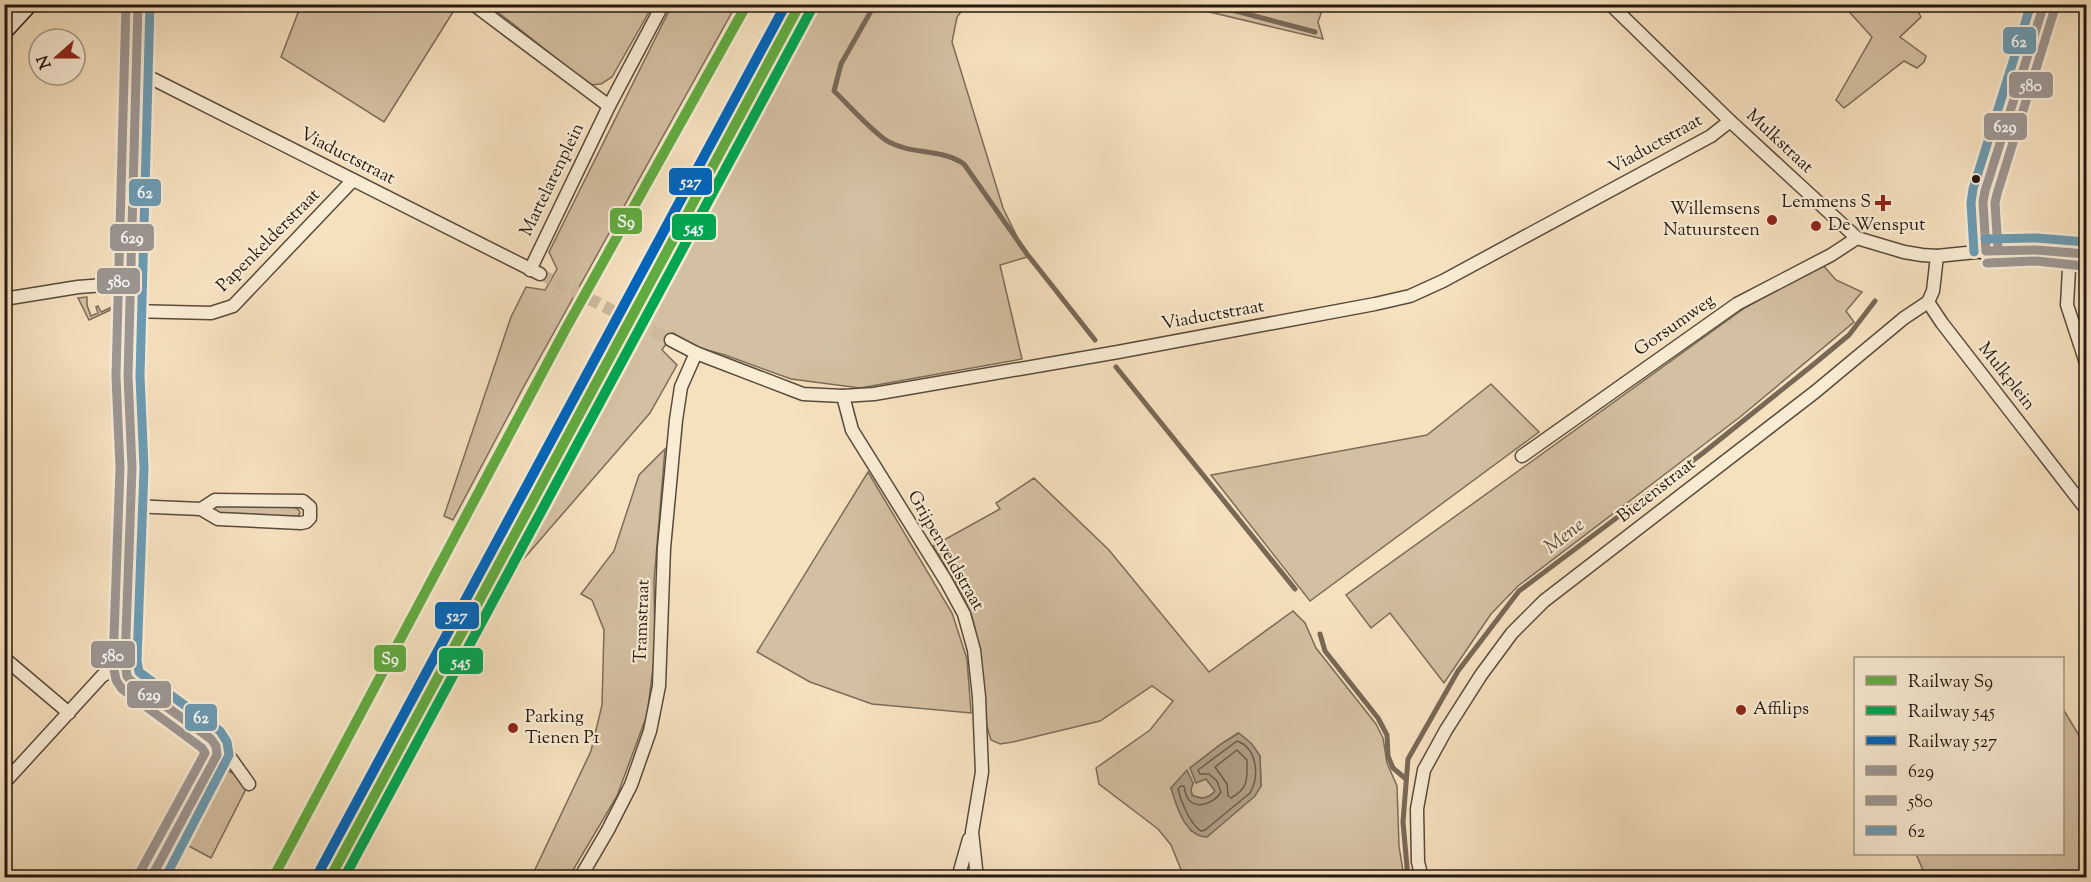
<svg xmlns="http://www.w3.org/2000/svg" width="2091" height="882" viewBox="0 0 2091 882" font-family="'Sorts Mill Goudy',serif">
<style>
.green{fill:#d3bfa1;stroke:#7c6c59;stroke-width:1.5;fill-rule:evenodd}
.water{fill:#af9d84;stroke:#786856;stroke-width:1.5}
.lines{fill:none;stroke-linecap:round;stroke-linejoin:round}
.shore{stroke:#6a5a4a;stroke-width:1.5}
.stream{stroke:#786856;stroke-width:5}
.street-tunnel{stroke:#ccb99c;stroke-width:12;stroke-dasharray:12 6;stroke-linecap:butt}
.street-casing{stroke:#5a4a3c;stroke-width:15}
.secondary-casing{stroke:#261811;stroke-width:21}
.street{stroke:#f9ecd5;stroke-width:12}
.secondary{stroke:#f9ecd5;stroke-width:18}
.bus-1-casing{stroke:#f9ecd5;stroke-width:14}
.bus-2-casing{stroke:#f9ecd5;stroke-width:14}
.bus-3-casing{stroke:#f9ecd5;stroke-width:14}
.bus-1{stroke:#9d9794;stroke-width:9}
.bus-2{stroke:#9d9794;stroke-width:9}
.bus-3{stroke:#6c9cb4;stroke-width:9}
.rail-1-casing{stroke:#f9ecd5;stroke-width:15}
.rail-2-casing{stroke:#f9ecd5;stroke-width:15}
.rail-3-casing{stroke:#f9ecd5;stroke-width:15}
.rail-1{stroke:#60ac40;stroke-width:10}
.rail-2{stroke:#00a651;stroke-width:10}
.rail-3{stroke:#0065bd;stroke-width:10}
.bus-dot{fill:#261811;stroke:#f9ecd5;stroke-width:2}
.poi-dot{fill:#8f2418;stroke:#f9ecd5;stroke-width:2}
.labels{text-anchor:middle;dominant-baseline:central;stroke-width:4.5;stroke-linejoin:round;paint-order:stroke}
.street-label{font-size:18px;fill:#261811;stroke:#f9ecd5}
.poi-label{font-size:18px;fill:#261811;stroke:#f9ecd5;text-anchor:start}
.water-label{font-size:20px;font-style:italic;fill:#5d4d3f;stroke:#f9ecd5}
.line-badge{stroke:#f9ecd5;stroke-width:2}
.badge-label{font-size:16px;text-anchor:middle;font-weight:bold;fill:#fff}
</style>
<rect width="100%" height="100%" fill="#f6e1bf"/>
<filter id="stains"><feTurbulence type="fractalNoise" baseFrequency=".00333" numOctaves="4"/><feColorMatrix values="0 0 0 0 .2 0 0 0 0 .09 0 0 0 0 .02 0 0 0 .5 -.17"/></filter>
<radialGradient id="worn" r=".72"><stop offset=".6" stop-color="#630" stop-opacity="0"/><stop offset="1" stop-color="#630" stop-opacity=".3"/></radialGradient>
<!-- green -->
<g class="green">
<path d="M301,5h146l6,7 -69,110 -103,-65z"/>
<path d="M489,5h164l-41,72 -11,7 -11,1z"/>
<path d="M672,5h64l-213,383 -70,132 -9,-4 67,-199 15,-30 19,3 12,-21 -8,-17z"/>
<path d="M809,5h157l-9,12 -5,25 51,166 24,49 -27,8 22,94 -162,29 -69,-9 -66,-24 -29,-8 -23,-14 -11,17 15,15 -27,48 -130,150 -4,-2 -9,19 -9,-6 134,-246 135,-255z"/>
<path d="M1180,5h144l-6,17 5,17z"/>
<path d="M1843,5h72l6,12 -21,20 26,19 -2,6 -7,6 -13,-7 -60,47 -8,-8 36,-63z"/>
<path d="M1822,264l14,16 26,12 -16,19 8,11 -114,95 -222,169 -27,28 -47,69 -54,-70 -19,15 -25,-33 400,-288z"/>
<path d="M87,297v8l4,11 7,-3 -2,-6 2,-1 3,6 13,-6 -1,-3 4,-1v5l-28,13 -11,-22z"/>
<path d="M1491,384l48,48 -229,169 -99,-126 216,-40z"/>
<path d="M665,449l-11,132 1,71 -8,63 -30,81 -48,81 -38,1 60,-127 11,-46 2,-75 -12,-30 -11,-6 33,-43 25,-76z"/>
<path d="M868,472l84,141 15,46 4,54 -99,-9 -62,-22 -53,-30z"/>
<path d="M1034,478l75,72 100,122 84,-61 12,12 11,25 60,76 7,14 4,25 10,23 2,60 5,31h-220l-13,-32 -13,-16 -59,-45 -3,-16 54,-38 23,-29 -21,-15 -52,35 -87,21 -13,2 -9,-4c-13,-38 -7,-81 -18,-120 -8,-26 -26,-51 -40,-74l67,-37 -4,-6zM1238,733l22,23 1,30 -70,45 -20,-43 22,-5 -2,6 1,6c9,6 17,3 24,-4l-10,-12 -16,-11 31,-24z"/>
<path d="M215,505l79,2 5,3 1,3 -3,5 -77,-2 -8,-8z"/>
<path d="M2063,709l23,38v130h-160l-10,-23h146z"/>
<path d="M229,771l20,12 -38,75 -26,-14 38,-71z"/>
</g>
<!-- water -->
<path class="water" d="M1239,733l13,11 8,12 1,30 -6,10 -48,41c-22,0 -31,-32 -36,-49l16,-18 6,13 -2,6 1,6c9,5 17,3 23,-4l-9,-12 -10,4 -6,-15 31,-24z"/>
<g class="lines">
<!-- shore -->
<g class="shore">
<path d="M1237,741c20,7 23,35 13,52l-45,37 -4,1c-11,-7 -20,-29 -23,-42l3,-3h3c1,4 1,7 3,11 8,15 28,5 34,-5l-4,-11 -8,-7h-9l-2,-4z"/>
<path d="M1237,750l10,10c0,19 2,28 -16,38l-3,-2 -1,-12 -12,-17z"/>
</g>
<!-- stream -->
<g class="stream">
<path d="M875,4l-34,60 -7,27c14,13 40,43 55,51 24,13 51,6 75,22l63,90 68,86"/>
<path d="M1209,4l106,28"/>
<path d="M1116,367l179,222"/>
<path d="M1320,634l5,17 53,67 9,17 1,21 5,12 13,11"/>
<path d="M1408,878l-5,-56 5,-63 50,-88 61,-80 184,-138 111,-89 35,-29 26,-34"/>
</g>
<!-- street-tunnel -->
<path class="street-tunnel" d="M540,274l131,66"/>
<defs>
<g id="street">
<path d="M138,4l-10,372 4,92 -7,194 2,14 4,5 80,58 5,7 1,9 -66,123"/>
<path d="M473,4l136,102"/>
<path d="M1610,4l120,117 127,117 47,14 18,3 15,1 49,-5"/>
<path d="M137,71l403,203"/>
<path d="M2070,251l-3,54 19,58"/>
<path d="M530,270l79,-164 54,-102"/>
<path d="M4,299l74,-12 53,-4"/>
<path d="M1928,302l14,21 144,186"/>
<path d="M130,311l81,2 22,-7 120,-126"/>
<path d="M671,340l25,13 107,41 40,2 31,-2 244,-42 257,-48 35,-8 33,-15 268,-145 19,-15"/>
<path d="M843,396l9,34 94,151 18,33 10,36 5,47 3,75 -10,60 5,46"/>
<path d="M1522,456l215,-152 94,-49 26,-17"/>
<path d="M131,506l70,3 17,10 83,4 5,-1 4,-4v-11l-7,-6 -88,-1 -14,9"/>
<path d="M4,658l65,55"/>
<path d="M217,755l12,1 20,28"/>
<path d="M4,783l98,-107 23,-14"/>
<path d="M580,878l28,-48 23,-45 19,-54 9,-45 5,-138 12,-128 5,-33 15,-34"/>
<path d="M958,878l11,-39"/>
<path d="M1422,878l-4,-16 -1,-53 7,-39 22,-40 35,-55 31,-42 32,-32 271,-209 89,-74 24,-16 5,-11 4,-35"/>
</g>
<g id="secondary">
<path d="M2044,4l-59,187 -2,11 3,49c34,-2 67,-3 100,3"/>
<path d="M4,30l24,-26"/>
</g>
</defs>
<!-- street casing -->
<use href="#street" class="street-casing"/>
<!-- secondary casing -->
<use href="#secondary" class="secondary-casing"/>
<!-- street -->
<use href="#street" class="street"/>
<!-- secondary -->
<use href="#secondary" class="secondary"/>
<defs>
<g id="bus-1">
<path d="M138,4l-10,372 4,92 -7,194 2,14 4,5 80,58 5,7 1,9 -66,123"/>
<path d="M1986,251l-3,-49 2,-11 59,-187"/>
<path d="M1986,251l50,-1 50,4"/>
</g>
<g id="bus-2">
<path d="M126,4l-10,372 4,92 -7,196 3,16 6,9 80,59 3,5 -65,119"/>
<path d="M1998,250l-3,-47 2,-9 58,-186"/>
<path d="M1987,263l49,-2 48,5"/>
</g>
<g id="bus-3">
<path d="M150,4l-10,372 4,92 -7,193 2,11 81,59 7,11 2,13 -64,123"/>
<path d="M1985,239l52,-1 49,4"/>
<path d="M1974,252l-3,-49 2,-14 58,-185"/>
</g>
</defs>
<!-- bus-1 casing -->
<use href="#bus-1" class="bus-1-casing"/>
<!-- bus-2 casing -->
<use href="#bus-2" class="bus-2-casing"/>
<!-- bus-3 casing -->
<use href="#bus-3" class="bus-3-casing"/>
<!-- bus-1 -->
<use href="#bus-1" class="bus-1"/>
<!-- bus-2 -->
<use href="#bus-2" class="bus-2"/>
<!-- bus-3 -->
<use href="#bus-3" class="bus-3"/>
<defs>
<g id="rail-1">
<path d="M273,878l292,-548 182,-326"/>
<path d="M330,878l470,-874"/>
</g>
<path id="rail-2" d="M344,878l467,-868"/>
<path id="rail-3" d="M319,872l467,-868"/>
</defs>
<!-- rail-1 casing -->
<use href="#rail-1" class="rail-1-casing"/>
<!-- rail-2 casing -->
<use href="#rail-2" class="rail-2-casing"/>
<!-- rail-3 casing -->
<use href="#rail-3" class="rail-3-casing"/>
<!-- rail-1 -->
<use href="#rail-1" class="rail-1"/>
<!-- rail-2 -->
<use href="#rail-2" class="rail-2"/>
<!-- rail-3 -->
<use href="#rail-3" class="rail-3"/>
</g>
<!-- markers -->
<circle class="bus-dot" cx="1976" cy="179" r="5"/>
<g class="poi-dot">
<path d="M1880 194h6v6h6v6h-6v6h-6v-6h-6v-6h6z"/>
<circle cx="1772" cy="220" r="6"/>
<circle cx="1816" cy="226" r="6"/>
<circle cx="1741" cy="710" r="6"/>
<circle cx="513" cy="728" r="6"/>
</g>
<g class="labels">
<!-- street labels -->
<g class="street-label">
<text transform="translate(1779 142) rotate(43)">Mulkstraat</text>
<text transform="translate(1656 145) rotate(-29)">Viaductstraat</text>
<text transform="translate(347 157) rotate(27)">Viaductstraat</text>
<text transform="translate(553 180) rotate(-64)">Martelarenplein</text>
<text transform="translate(269 241) rotate(-45)">Papenkelderstraat</text>
<text transform="translate(1213 316) rotate(-10)">Viaductstraat</text>
<text transform="translate(1675 326) rotate(-35)">Gorsumweg</text>
<text transform="translate(2006 377) rotate(52)">Mulkplein</text>
<text transform="translate(1657 491) rotate(-38)">Biezenstraat</text>
<text transform="translate(945 551) rotate(60)">Grijpenveldstraat</text>
<text transform="translate(643 621) rotate(-88)">Tramstraat</text>
</g>
<!-- poi labels -->
<g class="poi-label">
<text x="1871" y="203" text-anchor="end">Lemmens S</text>
<text x="1760" y="210" text-anchor="end">Willemsens<tspan x="1760" dy="21">Natuursteen</tspan></text>
<text x="1828" y="226">De Wensput</text>
<text x="1753" y="710">Affilips</text>
<text x="525" y="718">Parking<tspan x="525" dy="21">Tienen P1</tspan></text>
</g>
<!-- water labels -->
<g class="water-label">
<text transform="translate(1565 537) rotate(-38)">Mene</text>
</g>
</g>
<g class="line-badge">
<rect x="2002" y="26" width="35" height="29" rx="6" fill="#6c9cb4"/>
<rect x="2008" y="71" width="46" height="28" rx="6" fill="#9d9794"/>
<rect x="1983" y="112" width="45" height="29" rx="6" fill="#9d9794"/>
<rect x="668" y="167" width="45" height="29" rx="6" fill="#0065bd"/>
<rect x="128" y="178" width="34" height="29" rx="6" fill="#6c9cb4"/>
<rect x="609" y="207" width="34" height="28" rx="6" fill="#60ac40"/>
<rect x="671" y="213" width="46" height="28" rx="6" fill="#00a651"/>
<rect x="109" y="223" width="46" height="29" rx="6" fill="#9d9794"/>
<rect x="96" y="267" width="45" height="28" rx="6" fill="#9d9794"/>
<rect x="434" y="601" width="46" height="29" rx="6" fill="#0065bd"/>
<rect x="90" y="640" width="46" height="29" rx="6" fill="#9d9794"/>
<rect x="373" y="644" width="34" height="29" rx="6" fill="#60ac40"/>
<rect x="438" y="647" width="46" height="28" rx="6" fill="#00a651"/>
<rect x="126" y="680" width="46" height="29" rx="6" fill="#9d9794"/>
<rect x="184" y="703" width="34" height="29" rx="6" fill="#6c9cb4"/>
</g>
<g class="badge-label">
<text x="2019" y="47">62</text>
<text x="2031" y="91">580</text>
<text x="2005" y="132">629</text>
<text x="691" y="187">527</text>
<text x="145" y="198">62</text>
<text x="626" y="227">S9</text>
<text x="694" y="233">545</text>
<text x="132" y="243">629</text>
<text x="119" y="287">580</text>
<text x="457" y="621">527</text>
<text x="113" y="661">580</text>
<text x="390" y="664">S9</text>
<text x="461" y="667">545</text>
<text x="149" y="700">629</text>
<text x="201" y="723">62</text>
</g>
<!-- margin -->
<rect width="2091" height="882" fill="none" stroke="#f6e1bf" stroke-width="24"/>
<rect x="6" y="6" width="2079" height="870" fill="none" stroke="#261811" stroke-width="3"/>
<rect x="12" y="12" width="2067" height="858" fill="none" stroke="#261811" stroke-width="1.5"/>
<!-- legend -->
<rect x="1854" y="657" width="210" height="198" fill="#f9ecd5" stroke="#a59787" stroke-width="1.5"/>
<rect x="1866" y="676" width="30" height="9" fill="#60ac40" stroke="#a59787" stroke-width="1.5"/>
<text x="1908" y="687" font-size="18" fill="#261811">Railway S9</text>
<rect x="1866" y="706" width="30" height="9" fill="#00a651" stroke="#a59787" stroke-width="1.5"/>
<text x="1908" y="717" font-size="18" fill="#261811">Railway 545</text>
<rect x="1866" y="736" width="30" height="9" fill="#0065bd" stroke="#a59787" stroke-width="1.5"/>
<text x="1908" y="747" font-size="18" fill="#261811">Railway 527</text>
<rect x="1866" y="766" width="30" height="9" fill="#9d9794" stroke="#a59787" stroke-width="1.5"/>
<text x="1908" y="777" font-size="18" fill="#261811">629</text>
<rect x="1866" y="796" width="30" height="9" fill="#9d9794" stroke="#a59787" stroke-width="1.5"/>
<text x="1908" y="807" font-size="18" fill="#261811">580</text>
<rect x="1866" y="826" width="30" height="9" fill="#6c9cb4" stroke="#a59787" stroke-width="1.5"/>
<text x="1908" y="837" font-size="18" fill="#261811">62</text>
<!-- north arrow -->
<g transform="translate(57 57) rotate(249)"><circle r="28" fill="#f9ecd5" stroke="#a59787" stroke-width="1.5"/>
<path d="M0-4.5L10 22L0 15L-10 22Z" fill="#8f2418"/>
<text y="-9" font-size="16" font-weight="bold" text-anchor="middle" fill="#261811">N</text>
</g>
<rect width="100%" height="100%" filter="url(#stains)"/>
<rect width="100%" height="100%" fill="url(#worn)"/>
</svg>
